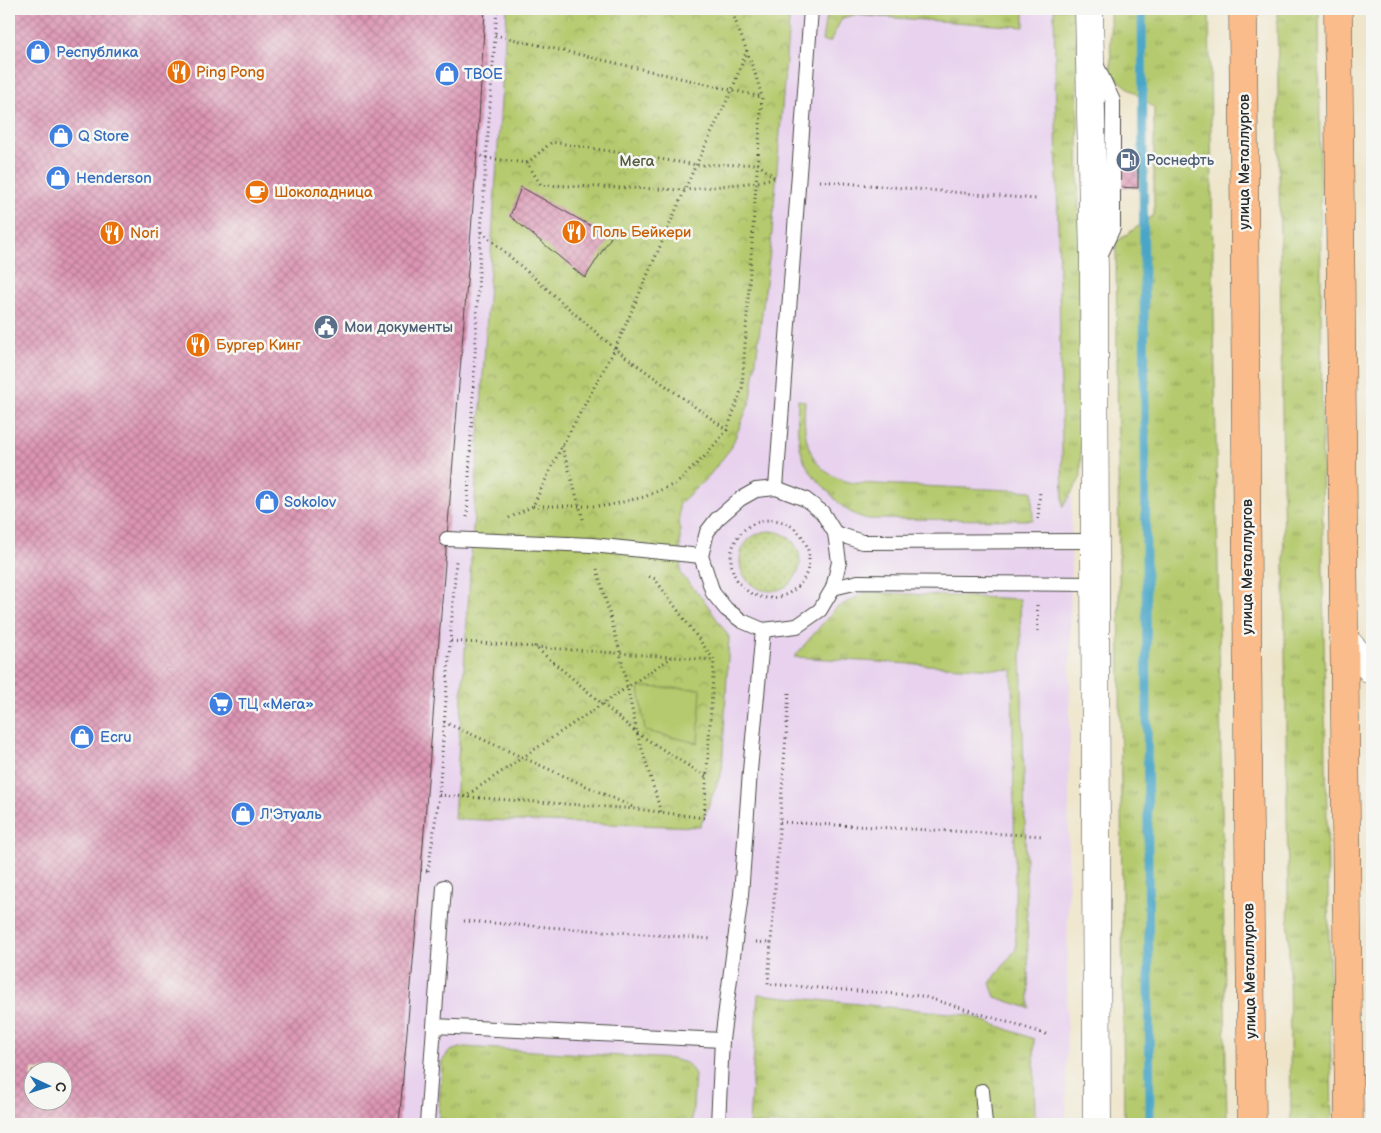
<svg xmlns="http://www.w3.org/2000/svg" width="1381" height="1133" viewBox="0 0 1381 1133" font-family="'Balsamiq Sans',sans-serif">
<style>
.built{fill:#e8d2ee;fill-rule:evenodd}
.grass{fill:url(#grass-tufts);stroke:#707a4c}
.park{fill:url(#park-crowns);stroke:#707a4c}
.garden{fill:url(#garden-dots);stroke:#707a4c}
.pitch{fill:#b5ca6e;stroke:#707a4c}
.lines{fill:none;stroke-linecap:round;stroke-linejoin:round}
.stream{stroke:#48a6c7;stroke-width:9}
.building{fill:url(#building-cross-hatch);fill-rule:evenodd}
.service-casing{stroke:#484743;stroke-width:16}
.minor-casing{stroke:#484743;stroke-width:29}
.primary-casing{stroke:#484743;stroke-width:29}
.path{stroke:#484743;stroke-width:3;stroke-dasharray:1 4;stroke-linecap:butt}
.service{stroke:#fff;stroke-width:14}
.minor{stroke:#fff;stroke-width:28}
.primary{stroke:#f9bc8a;stroke-width:28}
.labels{text-anchor:middle;dominant-baseline:central;stroke-width:5;stroke-linejoin:round;paint-order:stroke}
.shop-label{font-size:15px;fill:#366cbe;stroke:#f6f6f2;text-anchor:start}
.food-label{font-size:15px;fill:#c56008;stroke:#f6f6f2;text-anchor:start}
.service-label{font-size:15px;fill:#4e5e75;stroke:#f6f6f2;text-anchor:start}
.park-label{font-size:15px;fill:#545b3f;stroke:#f6f6f2}
.street-label{font-size:15px;fill:#2b2b2b;stroke:#f6f6f2}
</style>
<defs>
<pattern id="grass-tufts" width="24" height="20" patternUnits="userSpaceOnUse" patternTransform="scale(1.25)"><rect width="24" height="20" fill="#b5ca6e"/><path d="M3 7l-1-3M5 7V3M7 7l1-3M15 17l-1-3M17 17v-4M19 17l1-3" fill="none" stroke="#93a45b"/></pattern>
<pattern id="park-crowns" width="20" height="18" patternUnits="userSpaceOnUse" patternTransform="scale(1.25)"><rect width="20" height="18" fill="#b5ca6e"/><path d="M2 6a3 3 0 1 1 6 0M12 15a3 3 0 1 1 6 0" fill="none" stroke="#93a45b"/></pattern>
<pattern id="garden-dots" width="8" height="8" patternUnits="userSpaceOnUse" patternTransform="scale(1.25)"><rect width="8" height="8" fill="#b5ca6e"/><path d="M2 2h.1M6 6h.1" fill="none" stroke="#93a45b" stroke-width="1.8" stroke-linecap="round"/></pattern>
<pattern id="building-cross-hatch" width="8" height="8" patternUnits="userSpaceOnUse" patternTransform="scale(1.25)"><rect width="8" height="8" fill="#dd95b4"/><path d="M0 0l8 8M0 8l8-8" fill="none" stroke="#b37a93"/></pattern>
</defs>
<rect width="100%" height="100%" fill="#f6f6f2"/>
<filter id="ink" filterUnits="userSpaceOnUse"><feTurbulence type="fractalNoise" baseFrequency=".02" numOctaves="2"/><feDisplacementMap in="SourceGraphic" scale="10" xChannelSelector="R" yChannelSelector="G"/><feConvolveMatrix kernelMatrix="1 2 1 2 8 2 1 2 1" color-interpolation-filters="sRGB"/></filter>
<filter id="wash" filterUnits="userSpaceOnUse"><feTurbulence type="fractalNoise" baseFrequency=".0096" numOctaves="4" result="noise"/><feDisplacementMap in="SourceGraphic" scale="20" xChannelSelector="R" yChannelSelector="G"/><feGaussianBlur stdDeviation="1.12" result="paint"/><feColorMatrix in="noise" values="0 0 0 0 0 0 0 0 0 0 0 0 0 0 0 0 0 1.4 0 .05"/><feComposite in="paint" operator="in"/></filter>
<g filter="url(#wash)">
<rect width="100%" height="100%" fill="#eee5ca"/>
<!-- built -->
<path class="built" d="M9,9h1067l-10,1115h-1057zM32,1070h30v30h-30z"/>
<!-- grass -->
<g class="grass">
<path d="M831,9h193v18l-170,-12 -12,3 -12,24 -8,-1 3,-19z"/>
<path d="M1054,9h23l4,468 -18,30z"/>
<path d="M1110,9h99l18,1115h-103l-8,-882 38,-27v-107l-43,-34z"/>
<path d="M1277,9h42l4,572 9,543h-41z"/>
<path d="M798,400l7,1c-3,40 4,73 49,82l178,8 1,29 -165,-1c-20,-5 -27,-13 -40,-28 -6,-6 -13,-13 -18,-20 -14,-21 -13,-47 -12,-71z"/>
<path d="M866,592l154,7 9,409 -34,-11 -5,-14 26,-34 -4,-279 -218,-13 42,-49z"/>
<path d="M758,994l210,21 66,24 1,85h-286z"/>
<path d="M464,1047l209,12 15,5 7,10 -3,50h-254l4,-63 8,-10z"/>
</g>
<!-- park -->
<path class="park" d="M507,9h283l-19,235 -20,155 -20,49 -23,29 -29,27 2,70 25,29 23,34 -7,134 -22,56 -246,-8z"/>
<!-- garden -->
<circle class="garden" cx="770" cy="561" r="30"/>
<!-- pitch -->
<path class="pitch" d="M639,687l62,2 -3,54 -53,-12z"/>
<g class="lines">
<!-- stream -->
<path class="stream" d="M1142,9l8,1115"/>
</g>
<g id="blocks">
<!-- building -->
<g class="building">
<path d="M9,9h476l-8,145 -56,716 -22,254h-390zM32,1070h30v30h-30z"/>
<path d="M1117,154l21,1v33l-22,-1z"/>
<path d="M521,187l90,50 -26,41 -75,-62z"/>
</g>
</g>
</g>
<g filter="url(#ink)">
<use href="#blocks" fill-opacity="0" stroke="#484743" stroke-width="1"/>
<g class="lines">
<defs>
<g id="service">
<path d="M1096,64l17,37v127l-13,28"/>
<path d="M776,488l35,-479"/>
<path d="M776,488l29,11 17,13 13,21 4,29 -6,26 -13,22 -23,16 -34,4 -21,-9 -16,-12 -13,-16 -12,-37 6,-24 10,-13 23,-20 16,-9z"/>
<path d="M835,533l27,9 232,-1"/>
<path d="M447,539l145,6 109,11"/>
<path d="M833,588l25,-6 237,2"/>
<path d="M434,1026l288,14"/>
<path d="M982,1091l3,33"/>
<path d="M427,1124l17,-237"/>
<path d="M718,1124l4,-84 19,-145 9,-124 13,-141"/>
</g>
<g id="minor">
<path d="M1089,9l5,259 3,856"/>
<path d="M1343,638l29,32"/>
</g>
<g id="primary">
<path d="M1243,9l5,723 4,392"/>
<path d="M1338,9l11,1115"/>
</g>
</defs>
<!-- service casing -->
<use href="#service" class="service-casing"/>
<!-- minor casing -->
<use href="#minor" class="minor-casing"/>
<!-- primary casing -->
<use href="#primary" class="primary-casing"/>
<!-- path -->
<g class="path">
<path d="M495,35l267,62"/>
<path d="M477,154l9,4 41,5"/>
<path d="M774,177l-16,-13 -61,1 -145,-23 -25,21 14,22 144,5 72,-8 20,-5"/>
<path d="M820,181l216,18"/>
<path d="M482,232l133,117 112,81"/>
<path d="M562,446l22,76"/>
<path d="M533,506h73l38,-9 33,-14 27,-26 23,-27 15,-42 20,-291 -7,-24 -24,-64"/>
<path d="M467,517l14,-286 16,-222"/>
<path d="M509,518l24,-12 29,-60 53,-97 79,-180 38,-79 15,-40"/>
<path d="M1038,519l2,-29"/>
<circle cx="770" cy="559" r="39"/>
<path d="M597,569l23,83 17,81 24,79"/>
<path d="M1037,605l1,27"/>
<path d="M451,641l263,19"/>
<path d="M534,646l103,87 69,44"/>
<path d="M789,693l-21,291 154,12 124,38"/>
<path d="M444,722l191,86"/>
<path d="M439,795l198,14 67,9 10,-158 -59,-81 -9,-4"/>
<path d="M464,797l208,-140"/>
<path d="M780,822l263,14"/>
<path d="M421,870l7,1"/>
<path d="M428,871l11,-76 17,-234"/>
<path d="M464,921l249,18"/>
<path d="M756,942l15,1"/>
</g>
<!-- service -->
<use href="#service" class="service"/>
<!-- minor -->
<use href="#minor" class="minor"/>
<!-- primary -->
<use href="#primary" class="primary"/>
</g>
</g>
<!-- icons -->
<defs>
<symbol id="shop-disc" viewBox="-11 -11 22 22"><circle r="9.5" fill="#3f7fe0" stroke="#f6f6f2"/><path d="M-5-2.5h2.3a2.7 3.5 0 0 1 5.4 0H5L5.5 6h-11ZM-1.5-2.5h3a1.5 2.3 0 0 0-3 0Z" fill="#fff"/></symbol>
<symbol id="restaurant-disc" viewBox="-11 -11 22 22"><circle r="9.5" fill="#e8710a" stroke="#f6f6f2"/><path d="M-5-6h1v4h1v-4h1v4h1v-4h1v5L-1.5 .5V6h-2V.5L-5-1ZM5-6V6H3V1.5H1.5Q1.5-4 5-6Z" fill="#fff"/></symbol>
<symbol id="fuel-disc" viewBox="-11 -11 22 22"><circle r="9.5" fill="#5c6f8a" stroke="#f6f6f2"/><path d="M-5.5-6h7V0h2V4h1.3V-2.5L3-4.5l.8-.8L6-3V5H2.5V1h-1V6h-7ZM-4.2-4.7v3.2H.2V-4.7Z" fill="#fff"/></symbol>
<symbol id="cafe-disc" viewBox="-11 -11 22 22"><circle r="9.5" fill="#e8710a" stroke="#f6f6f2"/><path d="M-5.5-4.5H6V0H3Q3 3.5 0 3.5H-2.5Q-5.5 3.5-5.5 0ZM3-3.2v2h1.7v-2ZM-6 4.5H4V6H-6Z" fill="#fff"/></symbol>
<symbol id="civic-disc" viewBox="-11 -11 22 22"><circle r="9.5" fill="#5c6f8a" stroke="#f6f6f2"/><path d="M-.6-6.5H3V-4.5H.6V-3L4-1V1h2V6H-6V1h2V-1L-.6-3ZM-1.2 2.5V6h2.4V2.5Z" fill="#fff"/></symbol>
<symbol id="supermarket-disc" viewBox="-11 -11 22 22"><circle r="9.5" fill="#3f7fe0" stroke="#f6f6f2"/><path d="M-6-5.5h2.5l.6 2H6L4.5 2H-2.5L-4.4-4H-6ZM-1.5 3.2a1.3 1.3 0 1 0 .1 0ZM3 3.2a1.3 1.3 0 1 0 .1 0Z" fill="#fff"/></symbol>
</defs>
<g fill-rule="evenodd">
<use href="#shop-disc" x="24" y="38" width="28" height="28"/>
<use href="#restaurant-disc" x="165" y="58" width="28" height="28"/>
<use href="#shop-disc" x="433" y="60" width="28" height="28"/>
<use href="#shop-disc" x="47" y="122" width="28" height="28"/>
<use href="#fuel-disc" x="1114" y="146" width="28" height="28"/>
<use href="#shop-disc" x="44" y="164" width="28" height="28"/>
<use href="#cafe-disc" x="243" y="178" width="28" height="28"/>
<use href="#restaurant-disc" x="560" y="218" width="28" height="28"/>
<use href="#restaurant-disc" x="98" y="219" width="28" height="28"/>
<use href="#civic-disc" x="312" y="313" width="28" height="28"/>
<use href="#restaurant-disc" x="184" y="331" width="28" height="28"/>
<use href="#shop-disc" x="253" y="488" width="28" height="28"/>
<use href="#supermarket-disc" x="207" y="690" width="28" height="28"/>
<use href="#shop-disc" x="68" y="723" width="28" height="28"/>
<use href="#shop-disc" x="229" y="800" width="28" height="28"/>
</g>
<g class="labels">
<!-- shop labels -->
<g class="shop-label">
<text x="56" y="52">Республика</text>
<text x="464" y="74">ТВОЕ</text>
<text x="78" y="136">Q Store</text>
<text x="76" y="178">Henderson</text>
<text x="284" y="502">Sokolov</text>
<text x="238" y="704">ТЦ «Мега»</text>
<text x="100" y="737">Ecru</text>
<text x="260" y="814">Л'Этуаль</text>
</g>
<!-- food labels -->
<g class="food-label">
<text x="196" y="72">Ping Pong</text>
<text x="274" y="192">Шоколадница</text>
<text x="592" y="232">Поль Бейкери</text>
<text x="130" y="233">Nori</text>
<text x="216" y="345">Бургер Кинг</text>
</g>
<!-- service labels -->
<g class="service-label">
<text x="1146" y="160">Роснефть</text>
<text x="344" y="327">Мои документы</text>
</g>
<!-- park labels -->
<g class="park-label">
<text x="637" y="161">Мега</text>
</g>
<!-- street labels -->
<g class="street-label">
<text transform="translate(1244 162) rotate(-90)">улица Металлургов</text>
<text transform="translate(1247 567) rotate(-90)">улица Металлургов</text>
<text transform="translate(1250 971) rotate(-91)">улица Металлургов</text>
</g>
</g>
<!-- margin -->
<rect width="1381" height="1133" fill="none" stroke="#f6f6f2" stroke-width="30"/>
<!-- north arrow -->
<g transform="translate(48 1086) rotate(94)"><circle r="24" fill="#f6f6f2" stroke="#a5a5a2"/>
<path d="M0-4L9 19L0 12L-9 19Z" fill="#1f6fb2"/>
<text y="-8" font-size="14" font-weight="bold" text-anchor="middle" fill="#2b2b2b">С</text>
</g>
</svg>
